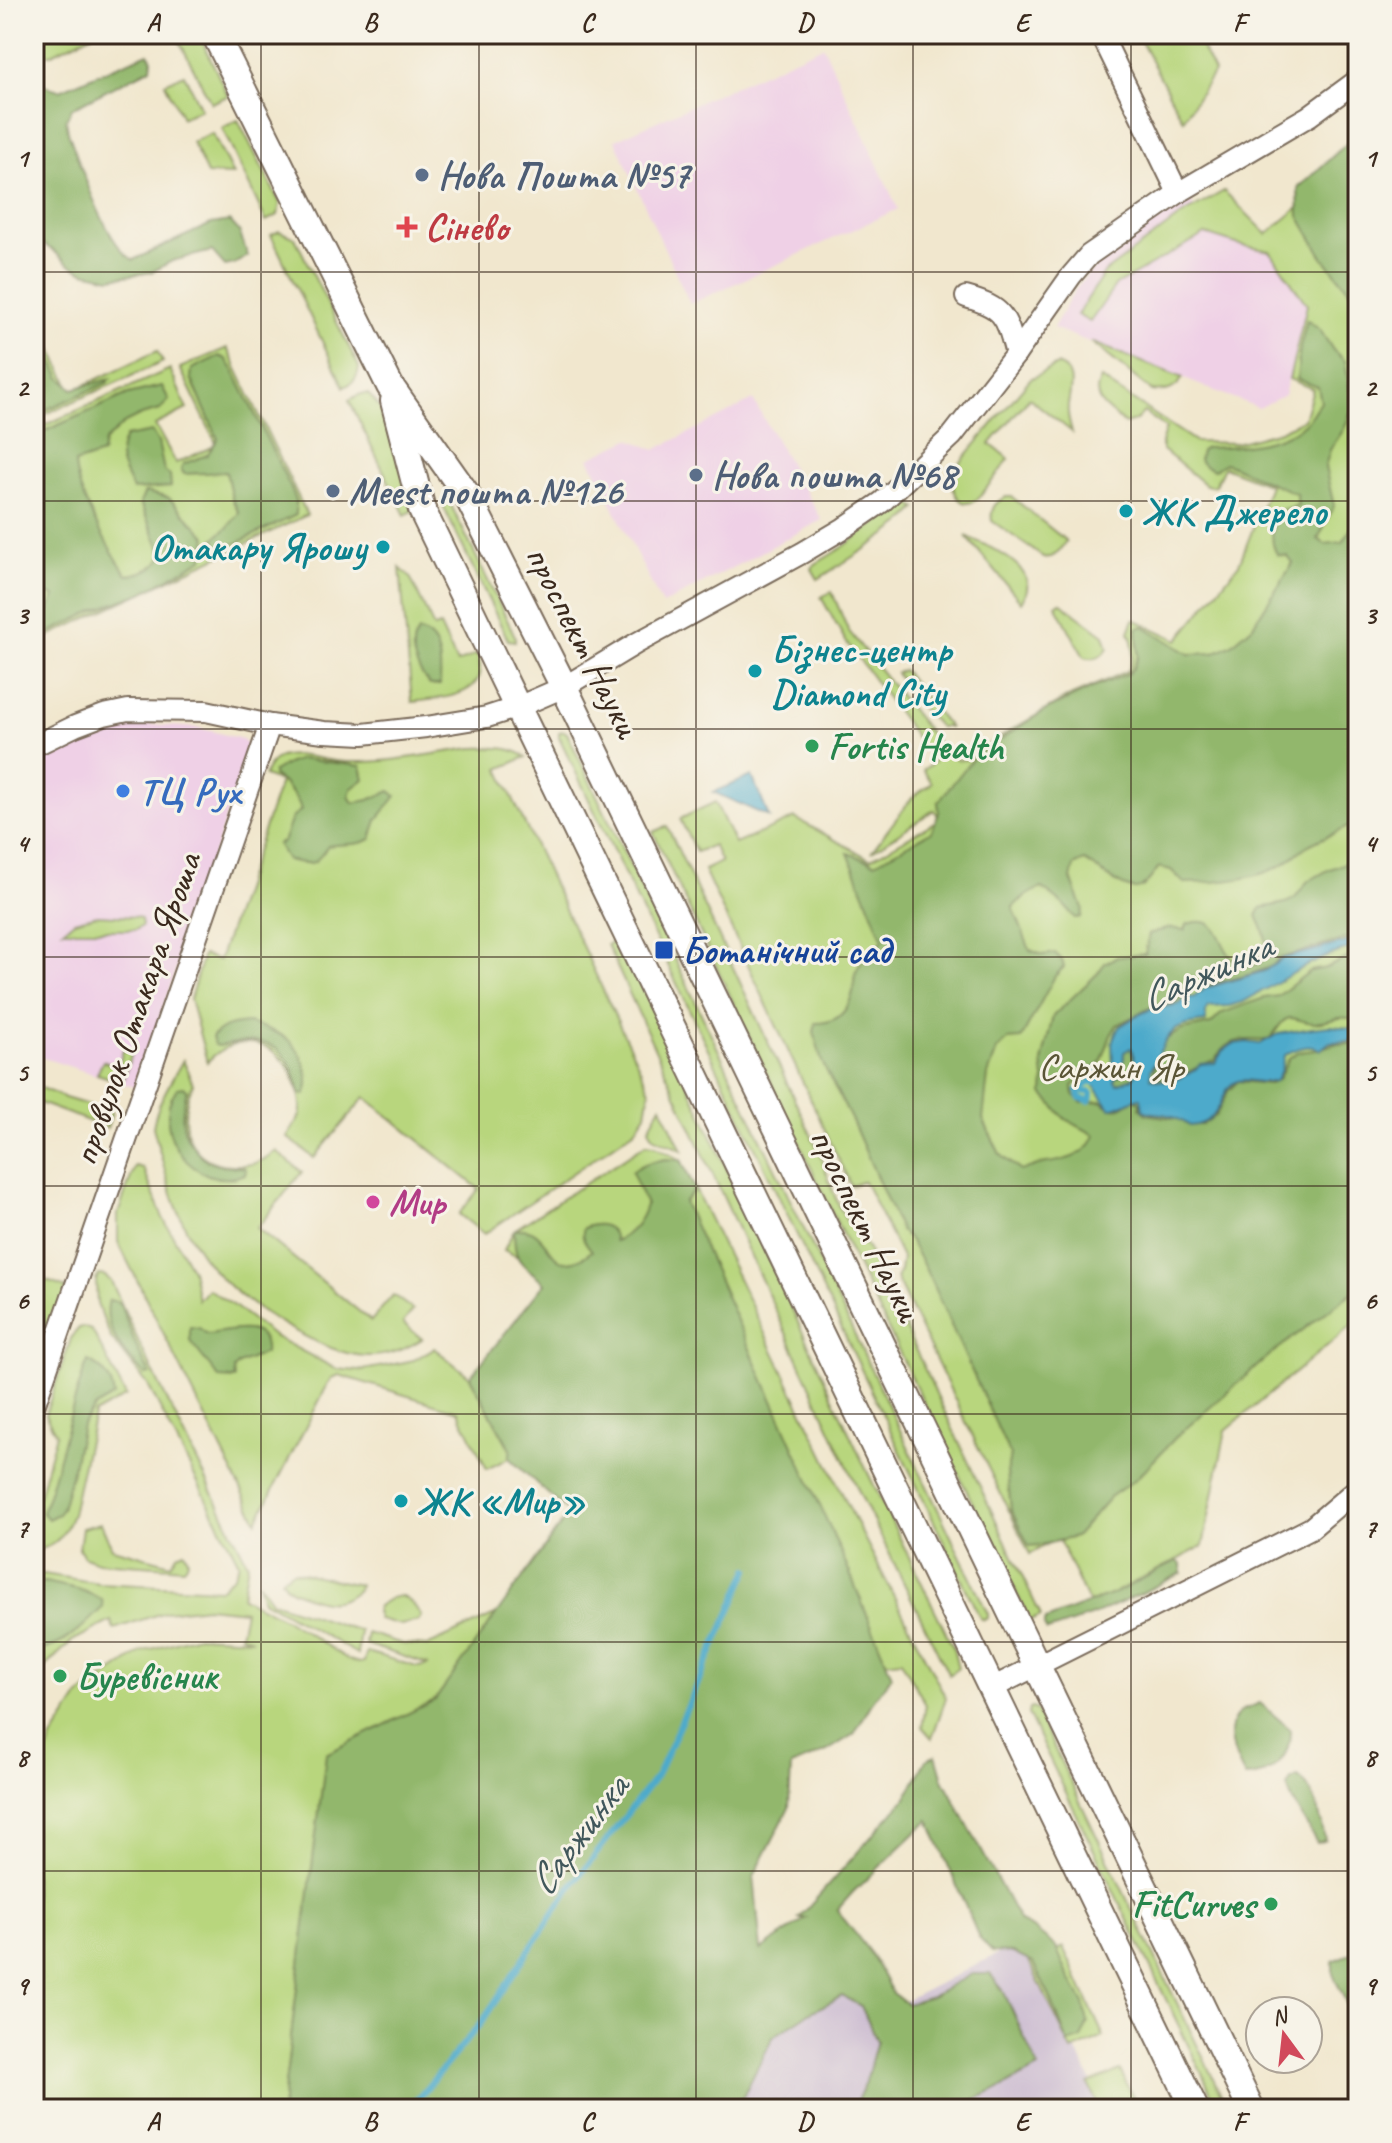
<svg xmlns="http://www.w3.org/2000/svg" width="1392" height="2143" viewBox="0 0 1392 2143" font-family="Caveat,sans-serif">
<style>
.built{fill:#efd0e6}
.industrial{fill:#cdbed2}
.green{fill:#b8d67d;stroke:#7a804e;stroke-width:2}
.forest{fill:#92b76c;stroke:#667045;stroke-width:2}
.water{fill:#4daacb;stroke:#446a74;stroke-width:2;fill-rule:evenodd}
.lines{fill:none;stroke-linecap:round;stroke-linejoin:round}
.stream{stroke:#4daacb;stroke-width:6}
.minor-casing{stroke:#7b6c5c;stroke-width:24}
.major-casing{stroke:#7b6c5c;stroke-width:30}
.minor{stroke:#fff;stroke-width:20}
.major{stroke:#fff;stroke-width:26}
.grid{fill:none;stroke:#3b2a1e;stroke-width:2;stroke-opacity:0.55}
.service-dot{fill:#5c6f8a;stroke:#f7f3e8;stroke-width:3}
.health-dot{fill:#e0444e;stroke:#f7f3e8;stroke-width:3}
.culture-dot{fill:#0f9aa8;stroke:#f7f3e8;stroke-width:3}
.leisure-dot{fill:#2e9e5b;stroke:#f7f3e8;stroke-width:3}
.shop-dot{fill:#3f7fe0;stroke:#f7f3e8;stroke-width:3}
.transit-dot{fill:#1a4fb4;stroke:#f7f3e8;stroke-width:3}
.hotel-dot{fill:#d1479c;stroke:#f7f3e8;stroke-width:3}
.labels{text-anchor:middle;dominant-baseline:central;stroke-width:6;stroke-linejoin:round;paint-order:stroke}
.service-label{font-size:38px;font-weight:bold;fill:#4e5e75;stroke:#f7f3e8;text-anchor:start}
.health-label{font-size:38px;font-weight:bold;fill:#be3a42;stroke:#f7f3e8;text-anchor:start}
.culture-label{font-size:38px;font-weight:bold;fill:#0d838f;stroke:#f7f3e8;text-anchor:start}
.street-label{font-size:38px;fill:#3b2a1e;stroke:#f7f3e8}
.leisure-label{font-size:38px;font-weight:bold;fill:#27864d;stroke:#f7f3e8;text-anchor:start}
.shop-label{font-size:38px;font-weight:bold;fill:#366cbe;stroke:#f7f3e8;text-anchor:start}
.transit-label{font-size:38px;font-weight:bold;fill:#164399;stroke:#f7f3e8;text-anchor:start}
.park-label{font-size:38px;fill:#5a5536;stroke:#f7f3e8}
.hotel-label{font-size:38px;font-weight:bold;fill:#b23c85;stroke:#f7f3e8;text-anchor:start}
.water-label{font-size:40px;font-style:italic;fill:#41575b;stroke:#f7f3e8}
.neatline{fill:none;stroke:#3b2a1e;stroke-width:3}
.grid-label{font-size:26px;text-anchor:middle;font-weight:bold;fill:#3b2a1e}
</style>
<rect width="100%" height="100%" fill="#f7f3e8"/>
<filter id="ink" filterUnits="userSpaceOnUse"><feTurbulence type="fractalNoise" baseFrequency=".0125" numOctaves="2"/><feDisplacementMap in="SourceGraphic" scale="16" xChannelSelector="R" yChannelSelector="G"/><feConvolveMatrix kernelMatrix="1 2 1 2 8 2 1 2 1" color-interpolation-filters="sRGB"/></filter>
<filter id="wash" filterUnits="userSpaceOnUse"><feTurbulence type="fractalNoise" baseFrequency=".006" numOctaves="4" result="noise"/><feDisplacementMap in="SourceGraphic" scale="32" xChannelSelector="R" yChannelSelector="G"/><feGaussianBlur stdDeviation="1.8" result="paint"/><feColorMatrix in="noise" values="0 0 0 0 0 0 0 0 0 0 0 0 0 0 0 0 0 1.4 0 .05"/><feComposite in="paint" operator="in"/></filter>
<g filter="url(#wash)">
<rect width="100%" height="100%" fill="#f1e7ce"/>
<!-- built -->
<g class="built">
<path d="M823,46l75,163 -208,95 -75,-164z"/>
<path d="M1189,199l21,31 60,21 37,54 -23,90 -25,13 -206,-80 24,-41 25,-28z"/>
<path d="M753,400l69,120 -160,85 -73,-147 41,-19 25,11z"/>
<path d="M125,723l74,5 43,11 7,7 -112,342 -103,-33v-297l51,-25z"/>
</g>
<!-- industrial -->
<path class="industrial" d="M849,1938l36,73 138,-70 82,168h-464z"/>
<!-- green -->
<g class="green">
<path d="M38,34h55l-41,20h-8l-10,-11v-7z"/>
<path d="M176,34h23l29,62 -17,7z"/>
<path d="M1137,34h58l19,38 -31,48z"/>
<path d="M184,74l17,35 -19,9 -17,-35z"/>
<path d="M238,120l42,83 -2,12 -12,6 -44,-93z"/>
<path d="M212,133l21,42 -26,-1 -15,-32z"/>
<path d="M1358,158v1162l-132,110 -23,116 -113,60 -32,-68 -28,16 -134,-276 4,-7 2,-13 -38,-77 -13,5 -147,-316 17,-8 -8,-17 -17,7 -16,-33 35,-17 20,42 60,-26 75,41 70,-40 -6,-9 -63,42 41,-54 20,-15 -9,-13 11,-8 -89,-122 -24,-43 11,-5 16,38 96,121 12,8 9,1 46,-30 59,-34 58,-25c6,-15 7,-25 1,-39l5,-13 44,21 61,-76 31,-79 -46,-18 -9,18 -5,1 -6,-2 -41,-34 -2,-7 5,-15 -22,-16 -9,9 -10,3c-15,-13 -37,-23 -24,-45l95,63 40,1 44,-12 24,-12 9,-30 -24,-10 18,-74 -37,-54 -30,-6 -35,-11 -89,51 -26,37 -13,-7 28,-43 77,-57 42,-24 43,43z"/>
<path d="M279,231l16,7 64,129c-1,11 -6,16 -15,20l-73,-152z"/>
<path d="M34,311l38,80 85,-40 6,11 -129,57z"/>
<path d="M1091,342l92,36c-8,12 -17,15 -31,13z"/>
<path d="M227,348l80,167 -273,128v-213l136,-61 17,40 -32,16 21,38 41,-18 -37,-77z"/>
<path d="M1057,365c20,6 13,25 11,40 -1,10 1,18 4,27l-43,-34 -39,46 19,15 -31,40c-20,13 -25,-10 -28,-24l80,-96z"/>
<path d="M361,394h7c30,28 37,77 46,116l-9,5 -56,-115z"/>
<path d="M1006,497h6l54,44c-7,9 -11,19 -23,16l-51,-36c-2,-12 3,-19 14,-24z"/>
<path d="M447,501l4,4 64,131v5l-7,-1 -64,-132v-6z"/>
<path d="M909,502l8,6 -15,15 -26,19 -58,37 -6,-10 2,-4 29,-18 61,-44z"/>
<path d="M966,536c24,11 80,33 55,66z"/>
<path d="M400,568l10,9 24,51 6,-2 17,37 20,-9c17,43 -39,45 -65,48z"/>
<path d="M1060,602l44,33 4,13c-7,10 -12,12 -24,9l-28,-52z"/>
<path d="M903,670l46,57h-10l-29,-32 -14,-22z"/>
<path d="M564,731l3,2 421,881v4l-4,2 -4,-2 -421,-881v-5z"/>
<path d="M472,748c19,0 37,-3 54,9l-27,12 151,321 -4,24 -11,16 -151,104 -25,-20 20,-25 -114,-92 -51,61 -27,-21c5,-7 10,-14 13,-22 3,-10 -1,-22 -4,-31 -13,-43 -58,-55 -89,-22l-17,-63 13,-44 16,5 61,-178 -16,-6c3,-8 7,-16 16,-19 18,-6 47,5 67,5 42,1 84,-8 125,-14z"/>
<path d="M667,826l155,332c9,30 21,67 45,89l174,369 -11,5 -176,-362 -201,-427z"/>
<path d="M97,915l40,2 4,2 1,7 -7,4h-72l11,-9z"/>
<path d="M620,938l246,531 87,178 5,21 -9,7 -86,-175 -256,-555z"/>
<path d="M123,1050l9,3 -10,29 -25,-8 6,-13 15,6z"/>
<path d="M183,1060l10,24c-18,37 -5,83 42,81 9,0 18,0 25,-4 6,-2 11,-7 16,-10l26,21 -45,56 114,93 22,-26 20,15 -10,13 19,16c-17,11 -37,18 -58,17 -42,-3 -115,-49 -144,-79 -12,-13 -24,-29 -32,-45 -17,-31 -25,-70 -35,-105 4,-24 18,-46 30,-67z"/>
<path d="M34,1085l31,13 47,14 -5,16 -73,-27z"/>
<path d="M661,1106l21,44 -29,-13 -4,-9z"/>
<path d="M646,1144l8,1 27,15 175,362 90,176 -14,40 -10,-11 4,-22 -25,-45 -18,2 -316,-381 -63,-31 10,-20z"/>
<path d="M135,1166l8,2 20,50 29,52 6,30 10,-11 25,16 40,31 63,33 22,2 42,-8 14,-3 20,-12 36,29 41,74 -2,7 -22,11 -29,-58 -119,-36 -8,3 -74,143 -139,-279v-28z"/>
<path d="M99,1275l6,1 6,5 30,66 107,217 -6,33 42,21 65,42 10,3 5,-1 3,-10 50,15 12,-2 -64,-21 2,-11 36,11 24,2 70,-32 -62,86 -108,55 -45,354h-248v-285l6,-44 11,-40 30,-46 60,-42 56,-16 55,3 -12,-4 5,-24 -39,-4 -41,5 -51,17 -3,-8 -39,20 -27,26 -11,-7v-85l10,-1 54,9 122,6 14,-14 5,-12 -91,-178 -37,-47 -14,-34 -1,-24z"/>
<path d="M34,1276l32,12 -20,63 -12,-5z"/>
<path d="M83,1327l8,3 4,6 31,60 -32,18 -22,100c-7,20 -16,34 -38,36v-53l5,-1 17,-62 -11,-19 27,-79 7,-8z"/>
<path d="M101,1523l11,25 59,16 6,-10 7,-3c4,7 6,11 0,17l-86,-6 -14,-5 -5,-9 3,-20z"/>
<path d="M293,1571l66,14 -2,6c-20,15 -34,12 -56,3 -9,-4 -15,-6 -20,-15z"/>
<path d="M258,1582l14,20 88,29 -3,23 -94,-54z"/>
<path d="M400,1596c11,4 16,11 21,20l-3,5 -17,4 -23,-6 -2,-8 2,-5 13,-8z"/>
<path d="M1032,1708l4,2 192,399h-9l-191,-395 1,-5z"/>
<path d="M1063,1947l41,90 -32,14 -43,-89z"/>
<path d="M1120,2070l19,39h-39l-12,-25z"/>
</g>
<!-- forest -->
<g class="forest">
<path d="M148,53l4,6 -1,9 -79,40 -6,12 2,12c12,32 37,111 65,128l78,-36 19,-3 9,10 9,25 -14,8 -9,2 -13,-15 -40,10 -20,11 -41,6 -27,-6 -16,-8 -14,-13 -20,-13v-162c6,9 16,12 26,14z"/>
<path d="M1358,135v166l-34,-42 -25,-43 -1,-28 47,-43z"/>
<path d="M1307,320l13,10 13,20 12,11 6,37 1,11 -8,20 -14,21 -5,17 9,39 -16,33 7,5 18,-2 15,-25v305c-16,9 -35,15 -51,24 -8,5 -15,13 -25,19 -26,15 -68,18 -98,18l-13,-13 -12,-3c-5,6 -10,16 -17,20 -15,10 -42,-19 -58,-26l-10,5 -3,13 12,29 -2,9 -6,1 -12,-14 -21,-16c-12,4 -20,10 -29,19l17,43 13,5 12,-2 7,7 2,7 -9,9 -34,63 -13,1 -11,10 -9,25 -5,44 17,35 21,17c8,-3 17,-7 26,-8 17,-2 42,-8 48,-28l-30,-16 -22,-25 1,-15 -2,-17 11,-46 44,-42 8,-11 12,-6 28,-3 4,-20 20,-6 16,2 2,-6c34,-10 29,16 45,34 4,5 12,7 17,9l11,-4c10,-19 6,-29 -3,-47l4,-8 25,-5 9,-5 12,-16 23,-13 28,-11v80h-9l-71,21 -5,7 -25,9 -55,14 -20,14 -17,2 -39,20 -6,10 -10,28 -28,23 1,8 7,8 21,-1c13,13 18,7 32,-2l6,3v5l6,7 34,5 8,6h14l14,-10 12,-24 10,-10 32,3 8,-5 11,-21 9,-6 18,-2 17,-6h25v244l-88,67 -94,82 -39,41 -27,19 -35,40 -34,8 -12,1 -18,-36 -4,-38 3,-17 -85,-187 -16,-29 -9,-9 -47,-107 -31,-61 -8,-30 2,-9c23,0 33,-13 38,-35 1,-6 -1,-7 1,-13 4,-14 18,-25 28,-35l-35,-87 27,10 57,-32 7,-19 -1,-10 36,-45 70,-46 46,-22 38,-15 5,-6 5,-12 -1,-28 7,-2 45,28 25,-1 17,-8 21,-18 41,-64 -6,-7 -9,-1c-9,-11 -6,-32 0,-44l20,-6 -2,-11c-11,-6 -21,-9 -32,-14 -13,-5 -25,-12 -39,-17l-11,7 -9,-4 -6,-6 2,-9 5,-3c30,-1 76,-4 99,-25 7,-6 9,-15 16,-21l-3,-15 -21,-8 3,-32z"/>
<path d="M34,326l27,52 12,11 37,-10 -3,4 -73,32z"/>
<path d="M219,356l7,3 8,12 59,122 3,8v14l-61,29 -17,3 -4,-8 14,-12 11,-14 -7,-14 -6,-27 -42,2 -3,-5 2,-5 24,-9 11,-16 -27,-61 1,-9z"/>
<path d="M162,386l7,14 -9,10 -19,5 -18,9 -19,18 -2,12 -27,9c2,34 33,83 52,112 14,-1 29,-7 36,-20l-23,-52 5,-11 24,6 38,39 -4,22 -61,34 -46,17 -62,30v-21l14,-7 7,-16 -8,-3 -13,1v-76l2,-2 -2,-9v-71l94,-42z"/>
<path d="M152,432l6,10 6,29 6,4 1,12 -38,3c-10,-22 -19,-30 -8,-53z"/>
<path d="M418,632c24,5 23,33 22,53h-10c-13,-14 -24,-37 -12,-53z"/>
<path d="M300,759l61,7 3,13 -13,10 -2,7 4,7 16,-3 21,-9 6,5 -19,24 -6,19c-15,8 -27,4 -43,7 -16,23 -15,17 -40,15l-11,-17 6,-2 9,-24 9,-8c-2,-11 -18,-29 -28,-34v-4l14,-8z"/>
<path d="M1347,958l11,2v59c-18,-4 -26,2 -43,4 -8,0 -16,-4 -24,-5 -11,0 -14,16 -23,21 -5,3 -11,1 -18,1 -18,0 -26,5 -35,20 -24,6 -31,23 -60,17l-1,-8 5,-20 9,-11 14,-8 29,-6 11,-11 42,-15 14,-2 32,-25 16,-3z"/>
<path d="M249,1023c13,4 26,8 37,15 15,10 28,41 19,57l-5,-1c-11,-51 -32,-59 -81,-48l-5,-1 -2,-8c11,-12 22,-13 37,-14z"/>
<path d="M1131,1048l7,24 -5,6 -16,6 -2,-3 1,-4 6,-3 2,-22z"/>
<path d="M184,1087l3,3c-7,25 -8,41 10,61 4,5 9,10 15,12 11,4 23,3 33,5l1,3 -1,3c-49,21 -98,-43 -68,-86z"/>
<path d="M666,1159l15,1 14,29 -11,13 163,364 45,110 -17,22 -21,36 -27,17 -36,15 -2,42 -35,68 7,74 45,-32h-7l106,-119 21,-39 10,-5 7,24 77,143 14,7 22,18 10,24 18,33 4,19 -7,16 -13,4 -18,-46 -17,-34 -20,-10 -21,-1 -13,-14 -50,-118 -76,72 -16,18 34,44 22,40 14,10 24,-7 41,-23h18l13,16 35,78 -33,18 -51,23h-102l13,-24 12,-44 -16,-35 -19,-10 -33,17 -36,24 -30,59 -20,13h-441l44,-355 109,-54 134,-187 -60,-55 2,-8 -41,-73 75,-94c-24,-21 -31,-18 -31,-53 41,-10 30,58 78,21 -6,-8 -12,-13 -8,-23 14,-6 29,-4 31,13 16,-7 26,-19 31,-36l-14,-33c10,-9 21,-11 34,-13z"/>
<path d="M109,1300l10,2 19,48 12,24 -5,1c-19,-19 -44,-47 -36,-75z"/>
<path d="M190,1327l9,1 8,6c21,-2 61,-16 58,19l-26,11 -5,5 1,10 -16,-1 -29,-37z"/>
<path d="M88,1361c16,8 23,17 26,35l-19,11 -13,18 -11,50 -9,34 -4,5 -10,5 -6,-7c19,-49 26,-102 46,-151z"/>
<path d="M1176,1561l5,3 1,9c-44,22 -87,44 -135,58l-3,-5 2,-6 69,-27z"/>
<path d="M45,1582l33,7 24,10 1,8c-20,20 -38,40 -67,44h-2v-68z"/>
<path d="M1260,1703l30,26c1,29 -16,47 -45,48 -10,-18 -24,-51 -3,-66 5,-3 12,-5 18,-8z"/>
<path d="M1298,1777c16,10 24,45 27,63l-8,3 -25,-43 -5,-13 4,-7z"/>
<path d="M1358,1951v77l-25,-54v-13z"/>
</g>
<!-- water -->
<g class="water">
<path d="M752,776l17,41 -56,-25z"/>
<path d="M1358,939v7l-28,9 -22,10 -65,37 -14,4 -20,1 -3,5v10c-34,4 -35,8 -50,37 -4,8 -6,10 -5,19 15,7 39,0 49,-14l15,-1 7,-11 11,-8 14,-2 13,2 18,-10 34,-6 18,-2 28,3v12l-28,1 -10,8c-10,-7 -27,-1 -36,6l-3,14 -5,11c-14,4 -28,-3 -38,0 -20,5 -11,42 -48,45 -9,-6 -16,-10 -26,-12 -9,-1 -13,0 -21,-4l-2,-12c-12,1 -18,10 -31,10l-22,-31c5,-11 12,-11 22,-8l3,-1 -1,-25 4,-10 3,-6 21,-13 9,-4 30,-6 7,-6 8,-1 12,-9 58,-17 20,-13zM1131,1048l7,24 -5,6 -16,6 -2,-3 1,-4 7,-5 1,-20z"/>
</g>
<g class="lines">
<!-- stream -->
<g class="stream">
<path d="M1085,1092h5l2,3 -3,6 -9,-3 -2,-8 13,-8 6,2"/>
<path d="M409,2109l72,-86 92,-139 84,-109 92,-206"/>
</g>
</g>
</g>
<g filter="url(#ink)">
<g class="lines">
<defs>
<g id="minor">
<path d="M1101,34l77,159"/>
<path d="M966,297c39,11 40,20 50,57"/>
<path d="M34,746l41,-20 29,-11 24,-5 78,1 64,14 54,7 39,2 63,-7 61,-10 31,-10 46,-20 73,-44 165,-90 42,-25 38,-26 70,-66 64,-82 55,-78 18,-21 89,-62 131,-77 49,-36"/>
<path d="M34,1406l236,-681"/>
<path d="M992,1688l319,-160 47,-40"/>
</g>
<g id="major">
<path d="M215,34l175,352 77,109 97,192 687,1422"/>
<path d="M394,401l28,109 773,1599"/>
</g>
</defs>
<!-- minor casing -->
<use href="#minor" class="minor-casing"/>
<!-- major casing -->
<use href="#major" class="major-casing"/>
<!-- minor -->
<use href="#minor" class="minor"/>
<!-- major -->
<use href="#major" class="major"/>
</g>
</g>
<!-- grid -->
<path class="grid" d="M261,34v2075M479,34v2075M696,34v2075M913,34v2075M1131,34v2075M34,272h1324M34,501h1324M34,729h1324M34,957h1324M34,1186h1324M34,1414h1324M34,1642h1324M34,1871h1324"/>
<!-- markers -->
<g class="service-dot">
<circle cx="422" cy="175" r="8"/>
<circle cx="696" cy="475" r="8"/>
<circle cx="333" cy="491" r="8"/>
</g>
<path class="health-dot" d="M403 215h8v8h8v8h-8v8h-8v-8h-8v-8h8z"/>
<g class="culture-dot">
<circle cx="1126" cy="511" r="8"/>
<circle cx="383" cy="547" r="8"/>
<circle cx="755" cy="671" r="8"/>
<circle cx="401" cy="1501" r="8"/>
</g>
<g class="leisure-dot">
<circle cx="812" cy="746" r="8"/>
<circle cx="60" cy="1676" r="8"/>
<circle cx="1271" cy="1904" r="8"/>
</g>
<circle class="shop-dot" cx="123" cy="791" r="8"/>
<rect class="transit-dot" x="654" y="940" width="20" height="20" rx="4"/>
<circle class="hotel-dot" cx="373" cy="1202" r="8"/>
<g class="labels">
<!-- service labels -->
<g class="service-label">
<text x="438" y="175">Нова Пошта №57</text>
<text x="712" y="475">Нова пошта №68</text>
<text x="349" y="491">Meest пошта №126</text>
</g>
<!-- health labels -->
<g class="health-label">
<text x="425" y="227">Сінево</text>
</g>
<!-- culture labels -->
<g class="culture-label">
<text x="1142" y="511">ЖК Джерело</text>
<text x="367" y="547" text-anchor="end">Отакару Ярошу</text>
<text x="771" y="649">Бізнес-центр<tspan x="771" dy="44">Diamond City</tspan></text>
<text x="417" y="1501">ЖК «Мир»</text>
</g>
<!-- street labels -->
<g class="street-label">
<text transform="translate(583 641) rotate(63)">проспект Науки</text>
<text transform="translate(136 1009) rotate(-71)">провулок Отакара Яроша</text>
<text transform="translate(866 1224) rotate(64)">проспект Науки</text>
</g>
<!-- leisure labels -->
<g class="leisure-label">
<text x="828" y="746">Fortis Health</text>
<text x="76" y="1676">Буревісник</text>
<text x="1255" y="1904" text-anchor="end">FitCurves</text>
</g>
<!-- shop labels -->
<g class="shop-label">
<text x="139" y="791">ТЦ Рух</text>
</g>
<!-- transit labels -->
<g class="transit-label">
<text x="682" y="950">Ботанічний сад</text>
</g>
<!-- park labels -->
<g class="park-label">
<text x="1111" y="1066">Саржин Яр</text>
</g>
<!-- hotel labels -->
<g class="hotel-label">
<text x="389" y="1202">Мир</text>
</g>
<!-- water labels -->
<g class="water-label">
<text transform="translate(1206 972) rotate(-24)">Саржинка</text>
<text transform="translate(578 1835) rotate(-53)">Саржинка</text>
</g>
</g>
<!-- margin -->
<rect width="1392" height="2143" fill="none" stroke="#f7f3e8" stroke-width="88"/>
<!-- north arrow -->
<g transform="translate(1284 2035) rotate(345)"><circle r="38" fill="#f7f3e8" stroke="#aca397" stroke-width="2"/>
<path d="M0-6L14 30L0 20L-14 30Z" fill="#d1495b"/>
<text y="-12" font-size="22" font-weight="bold" text-anchor="middle" fill="#3b2a1e">N</text>
</g>
<rect x="44" y="44" width="1304" height="2055" class="neatline"/>
<g class="grid-label">
<text x="153" y="31">A</text>
<text x="370" y="31">B</text>
<text x="587" y="31">C</text>
<text x="805" y="31">D</text>
<text x="1022" y="31">E</text>
<text x="1239" y="31">F</text>
<text x="22" y="167">1</text>
<text x="1370" y="167">1</text>
<text x="22" y="396">2</text>
<text x="1370" y="396">2</text>
<text x="22" y="624">3</text>
<text x="1370" y="624">3</text>
<text x="22" y="852">4</text>
<text x="1370" y="852">4</text>
<text x="22" y="1081">5</text>
<text x="1370" y="1081">5</text>
<text x="22" y="1309">6</text>
<text x="1370" y="1309">6</text>
<text x="22" y="1537">7</text>
<text x="1370" y="1537">7</text>
<text x="22" y="1766">8</text>
<text x="1370" y="1766">8</text>
<text x="22" y="1994">9</text>
<text x="1370" y="1994">9</text>
<text x="153" y="2130">A</text>
<text x="370" y="2130">B</text>
<text x="587" y="2130">C</text>
<text x="805" y="2130">D</text>
<text x="1022" y="2130">E</text>
<text x="1239" y="2130">F</text>
</g>
</svg>
